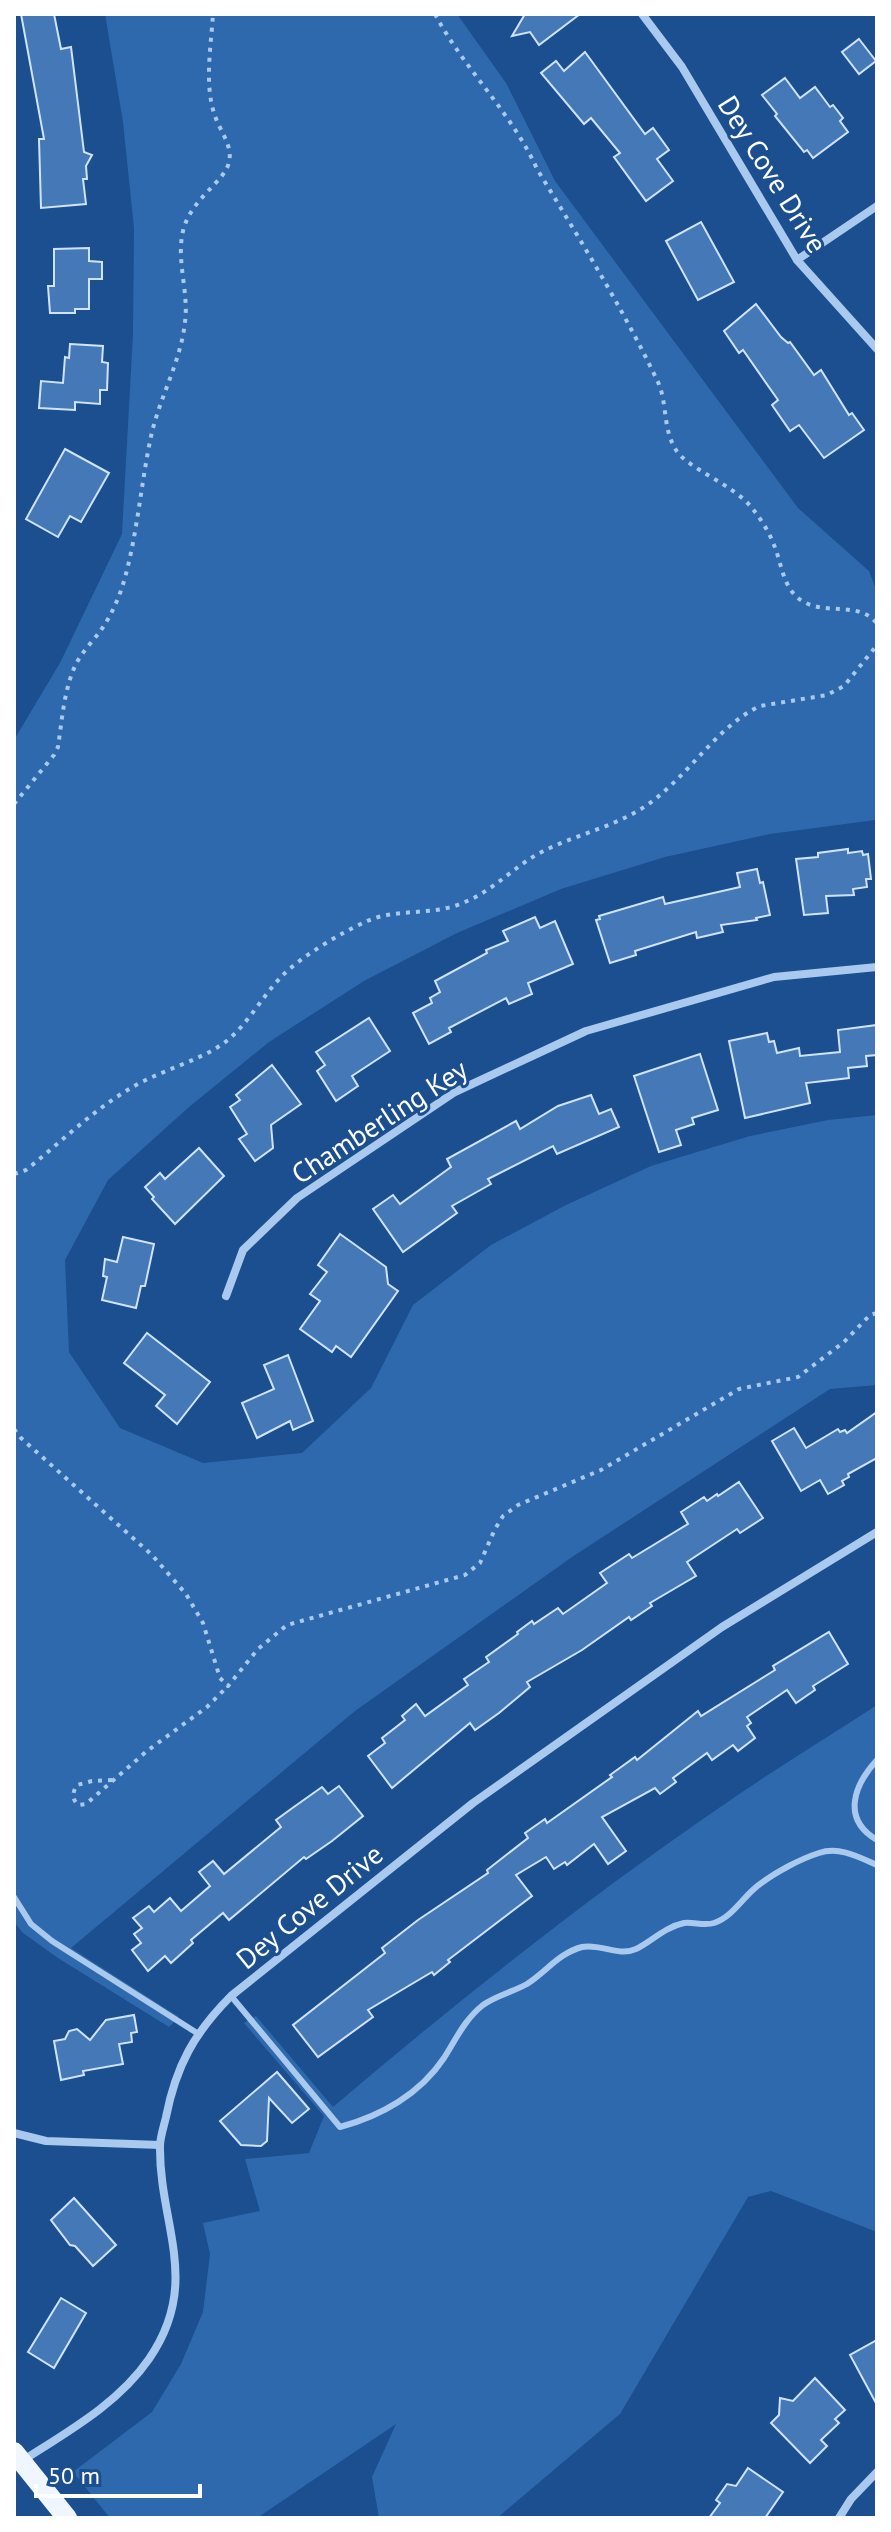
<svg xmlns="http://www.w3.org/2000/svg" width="891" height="2532" viewBox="0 0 891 2532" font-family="'PT Sans',sans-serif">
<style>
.green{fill:#2e69ad}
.building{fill:#4478b7;stroke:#cfe3fa;stroke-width:2}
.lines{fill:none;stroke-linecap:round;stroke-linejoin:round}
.path{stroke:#a9c9ee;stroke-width:4;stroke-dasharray:4 6;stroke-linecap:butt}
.service{stroke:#a9c9ee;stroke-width:6}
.minor{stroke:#a9c9ee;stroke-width:8}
.primary{stroke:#f0f6ff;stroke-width:20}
.labels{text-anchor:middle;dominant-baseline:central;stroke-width:6;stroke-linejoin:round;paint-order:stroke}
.street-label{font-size:28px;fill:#fff;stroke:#1b4f8f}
</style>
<rect width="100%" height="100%" fill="#1b4f8f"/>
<!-- green -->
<g class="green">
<path d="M105,14h352l49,69 49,98 243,327 71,63 8,21 -2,228 -105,14 -105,23 -104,32 -104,44 -93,48 -95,61 -80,65 -81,73 -43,80 4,92 51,76 83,35 99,-10 69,-65 42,-83 78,-60 75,-40 85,-39 99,-30 78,-16 49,-5v270l-47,4 -258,168 -217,154 -284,237 108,69 -10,10 -111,-69 -35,-25 -9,-11v-1182l46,-77 62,-129 11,-200 1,-106 -11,-106z"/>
<path d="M877,1705v527l-106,-41 -23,6 -128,217 -123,104h-118l-7,-41 24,-53 -139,94h-147l-37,-46 79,-60 29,-48 22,-52 7,-58 -7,-31 57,-12 -15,-52 64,-6 15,-37 -80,-93 12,-7 77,91c127,-108 258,-212 396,-306 48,-33 99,-64 148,-96z"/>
</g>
<!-- building -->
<g class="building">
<path d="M21,14h33l7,35 10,-2 13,105 8,3 -6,11 1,13h-4l3,25 -45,4 -2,-69h5z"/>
<path d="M525,14h55l-41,31 -9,-13 -18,4z"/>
<path d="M859,39l17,22 -17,13 -17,-22z"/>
<path d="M585,52l60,82 8,-6 16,22 -12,9 16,22 -27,20 -32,-44 6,-4 -29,-35 -7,6 -43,-51 15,-12 8,10z"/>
<path d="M785,78l15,20 15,-11 15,20 3,-2 10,13 -3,3 8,11 -35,26 -6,-8 -3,2 -29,-36 2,-2 -15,-19z"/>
<path d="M701,222l33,60 -36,18 -32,-59z"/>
<path d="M89,248v13l13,1v17h-13v30h-14v4h-25l-2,-27h6v-37z"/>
<path d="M756,304l25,33 7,6 2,-1 24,33 7,-5 28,45 3,-2 12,17 -40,28 -25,-33 -9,6 -18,-26 6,-5 -35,-50 -4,3 -15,-22z"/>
<path d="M70,344l33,2 -1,16 6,1 -1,27h-7v14l-25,-2v8l-36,-2 2,-27 22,2 2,-26 4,1z"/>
<path d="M65,449l44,24 -28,49 -11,-6 -12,21 -32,-18z"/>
<path d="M848,849v4l14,-2 1,4 5,-1 3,25h-5l1,8 -14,2 1,6 -28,1 2,17 -24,2 -8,-56 22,-2v-4z"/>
<path d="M757,869l3,14 3,-1 7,33 -14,3 1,2 -36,5 2,7 -26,6 -1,-6 -61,19 1,4 -26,8 -14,-43 4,-1 -1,-3 64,-19 2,7 75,-17 -3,-14z"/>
<path d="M535,917l5,11 15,-7 18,43 -45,19 4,11 -23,10 -3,-6 -57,30 2,4 -22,12 -16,-31 19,-10 -2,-5 10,-6 -5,-11 52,-28 -1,-3 22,-9 -5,-10z"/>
<path d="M369,1018l21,33 -38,25 6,10 -22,15 -19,-30 8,-6 -9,-13z"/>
<path d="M877,1025v30l-11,1 1,10 -19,2 1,10 -43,5 4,20 -65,15 -16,-77 38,-8 2,9 5,-1 3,12 22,-5 1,8 40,-4 -2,-22z"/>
<path d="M700,1054l18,56 -26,8 2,6 -18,6 5,15 -22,7 -25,-76z"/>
<path d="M272,1065l29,39 -30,21 2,23 -18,13 -16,-22 8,-5 -17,-27 10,-7 -4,-5z"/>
<path d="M591,1095l8,19 12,-5 8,18 -62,27 -4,-8 -65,33 3,5 -39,22 5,7 -54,39 -30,-43 20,-14 7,9 51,-37 -4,-8 69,-38 4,8 38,-23z"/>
<path d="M199,1148l25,28 -49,48 -23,-25 2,-2 -9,-10 15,-14 5,6z"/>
<path d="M340,1234l46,33 2,17 10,7 -47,66 -15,-11 -4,6 -32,-23 20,-28 -10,-7 17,-22 -9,-7z"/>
<path d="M123,1237l31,7 -9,42h-4l-5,22 -34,-8 5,-23 -4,-1 2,-17 12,3z"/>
<path d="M147,1333l63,49 -33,42 -21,-18 9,-11 -41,-32z"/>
<path d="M288,1355l25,66 -20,9 -3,-9 -33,17 -15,-35 32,-14 -10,-24z"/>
<path d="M877,1412v46l-29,16 1,3 -7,4 2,4 -16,9 -8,-14 -19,11 -29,-50 22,-13 12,20 32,-19 2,3 5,-2 2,3z"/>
<path d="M739,1482l24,36 -23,15 -3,-4 -50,33 9,14 -46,27 2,3 -21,14 -2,-3 -47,33 -55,32 3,5 -31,26 -24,17 -5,-7 -78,65 -24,-32 17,-13 -3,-5 23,-18 -3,-4 14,-12 9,12 43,-31 -4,-6 25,-17 -3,-5 32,-23 -1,-2 15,-11 2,3 24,-16 5,6 44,-31 -7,-10 29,-19 3,4 56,-34 -7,-12 23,-15 3,4 10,-7 1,2z"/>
<path d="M829,1632l19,32 -35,22 2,4 -19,13 -9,-13 -40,27 4,6 -4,3 8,12 -17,13 -5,-6 -21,15 -5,-7 -34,25 3,4 -16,12 -5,-6 -53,29 24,34 -18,13 -14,-20 -27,21 -2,-3 -11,7 -8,-12 -30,18 16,21 -84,64 2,2 -16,13 -2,-3 -64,38 5,7 -55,40 -25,-32 92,-72 -3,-5 36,-28 70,-47 -1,-3 41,-32 -3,-5 20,-14 2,4 65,-46 -2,-2 25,-18 2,3 61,-49 3,5 74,-46 -2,-4z"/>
<path d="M339,1786l24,30 -31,25 -26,18 -2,-2 -75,63 -6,-7 -32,27 2,3 -22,20 -6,-7 -17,15 -16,-21 9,-7 -7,-9 8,-6 -9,-10 16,-12 5,6 16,-14 11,13 29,-25 -11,-14 14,-11 11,13 57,-47 -5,-7 15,-11 31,-22 6,7z"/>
<path d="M134,2015l3,17 -6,1 1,9 -13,2 4,20 -40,7 1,4 -23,5 -7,-39 11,-2 4,-8 8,-2 13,11 16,-20z"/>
<path d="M277,2072l32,37 -17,14 -23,-25 -2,43 -6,5 -20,-1 -21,-24z"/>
<path d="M74,2198l42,47 -23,21 -18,-20 -5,-1 -19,-25z"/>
<path d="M61,2298l25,15 -32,55 -26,-16z"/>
<path d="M877,2340v65l-27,-50z"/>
<path d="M815,2378l30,32 -10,9 4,4 -18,17 6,6 -17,17 -39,-40 8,-8 1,-17 13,3z"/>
<path d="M748,2468l35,24 -18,26h-56l11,-15 -4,-3 11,-16 9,2z"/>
</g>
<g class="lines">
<!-- path -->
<g class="path">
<path d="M435,14c29,55 77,99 102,155 42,69 85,138 120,211 11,22 5,48 19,70 12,19 57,34 76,58 9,11 17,24 22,37 8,19 9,46 30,57 23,13 57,-1 73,22"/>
<path d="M14,804l40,-49 4,-8c4,-27 6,-58 18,-83 6,-12 17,-23 25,-34 10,-14 18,-32 23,-49 14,-49 17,-100 28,-149 9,-37 29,-72 33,-110 4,-30 -9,-61 -2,-91 8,-33 42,-49 46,-69 4,-16 -9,-31 -14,-46 -11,-31 -4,-69 -2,-102"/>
<path d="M14,1174l12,-4c34,-27 67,-60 105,-82 28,-17 68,-27 93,-45 24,-18 38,-47 59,-68 19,-19 58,-42 82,-53 31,-15 68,-5 100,-20 27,-11 47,-33 71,-47 32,-18 68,-25 100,-43 48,-27 77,-84 124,-106l67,-11 17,-9 33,-41"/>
<path d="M14,1429l7,9 131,117 34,39 17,29 17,55 8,8 30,-37 29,-24 178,-50 15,-12 15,-34 8,-13 15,-11 83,-35 138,-81 59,-12 46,-35 26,-27 7,-2"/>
<path d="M112,1780l-20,1 -15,4c-5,8 -5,14 1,20l8,-1 61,-53 60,-44 21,-21"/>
</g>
<!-- service -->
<g class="service">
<path d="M877,1760c-23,25 -36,59 0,80"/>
<path d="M14,1897l17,27 21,17 145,92"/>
<path d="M231,1996l109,131c41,-11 80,-33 104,-69 12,-19 21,-39 39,-53 14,-10 30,-13 44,-21 19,-12 32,-31 55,-37 18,-4 36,10 54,2 16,-8 29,-22 48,-26 10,-1 21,3 30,0 19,-6 30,-28 46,-39 16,-12 40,-25 59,-31 20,-7 40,4 58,12"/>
</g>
<!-- minor -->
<g class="minor">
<path d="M642,14l40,53 115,193 80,89"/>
<path d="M797,260l80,-54"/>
<path d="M226,1296l17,-46 54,-52 158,-106 131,-61 188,-54 103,-10"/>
<path d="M14,2133l32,8 114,4"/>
<path d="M22,2461c45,-29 96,-57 127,-102 53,-77 10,-134 11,-213 0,-9 4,-20 6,-29 10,-51 28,-84 65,-121l242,-193 249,-176 155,-95"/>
<path d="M839,2518l12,-19 26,-27"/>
</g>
<!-- primary -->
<path class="primary" d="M14,2452l53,66"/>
</g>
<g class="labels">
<!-- street labels -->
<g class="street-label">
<text transform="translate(773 174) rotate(58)">Dey Cove Drive</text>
<text transform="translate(379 1121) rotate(-33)">Chamberling Key</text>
<text transform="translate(309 1906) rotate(-39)">Dey Cove Drive</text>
</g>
</g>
<!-- border -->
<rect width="891" height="2532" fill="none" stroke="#ffffff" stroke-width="32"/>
<!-- scale -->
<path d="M36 2484v12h164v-12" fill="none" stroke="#ffffff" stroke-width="4"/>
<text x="48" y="2484" font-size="24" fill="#ffffff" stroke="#1b4f8f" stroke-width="6" paint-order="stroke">50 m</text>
</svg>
